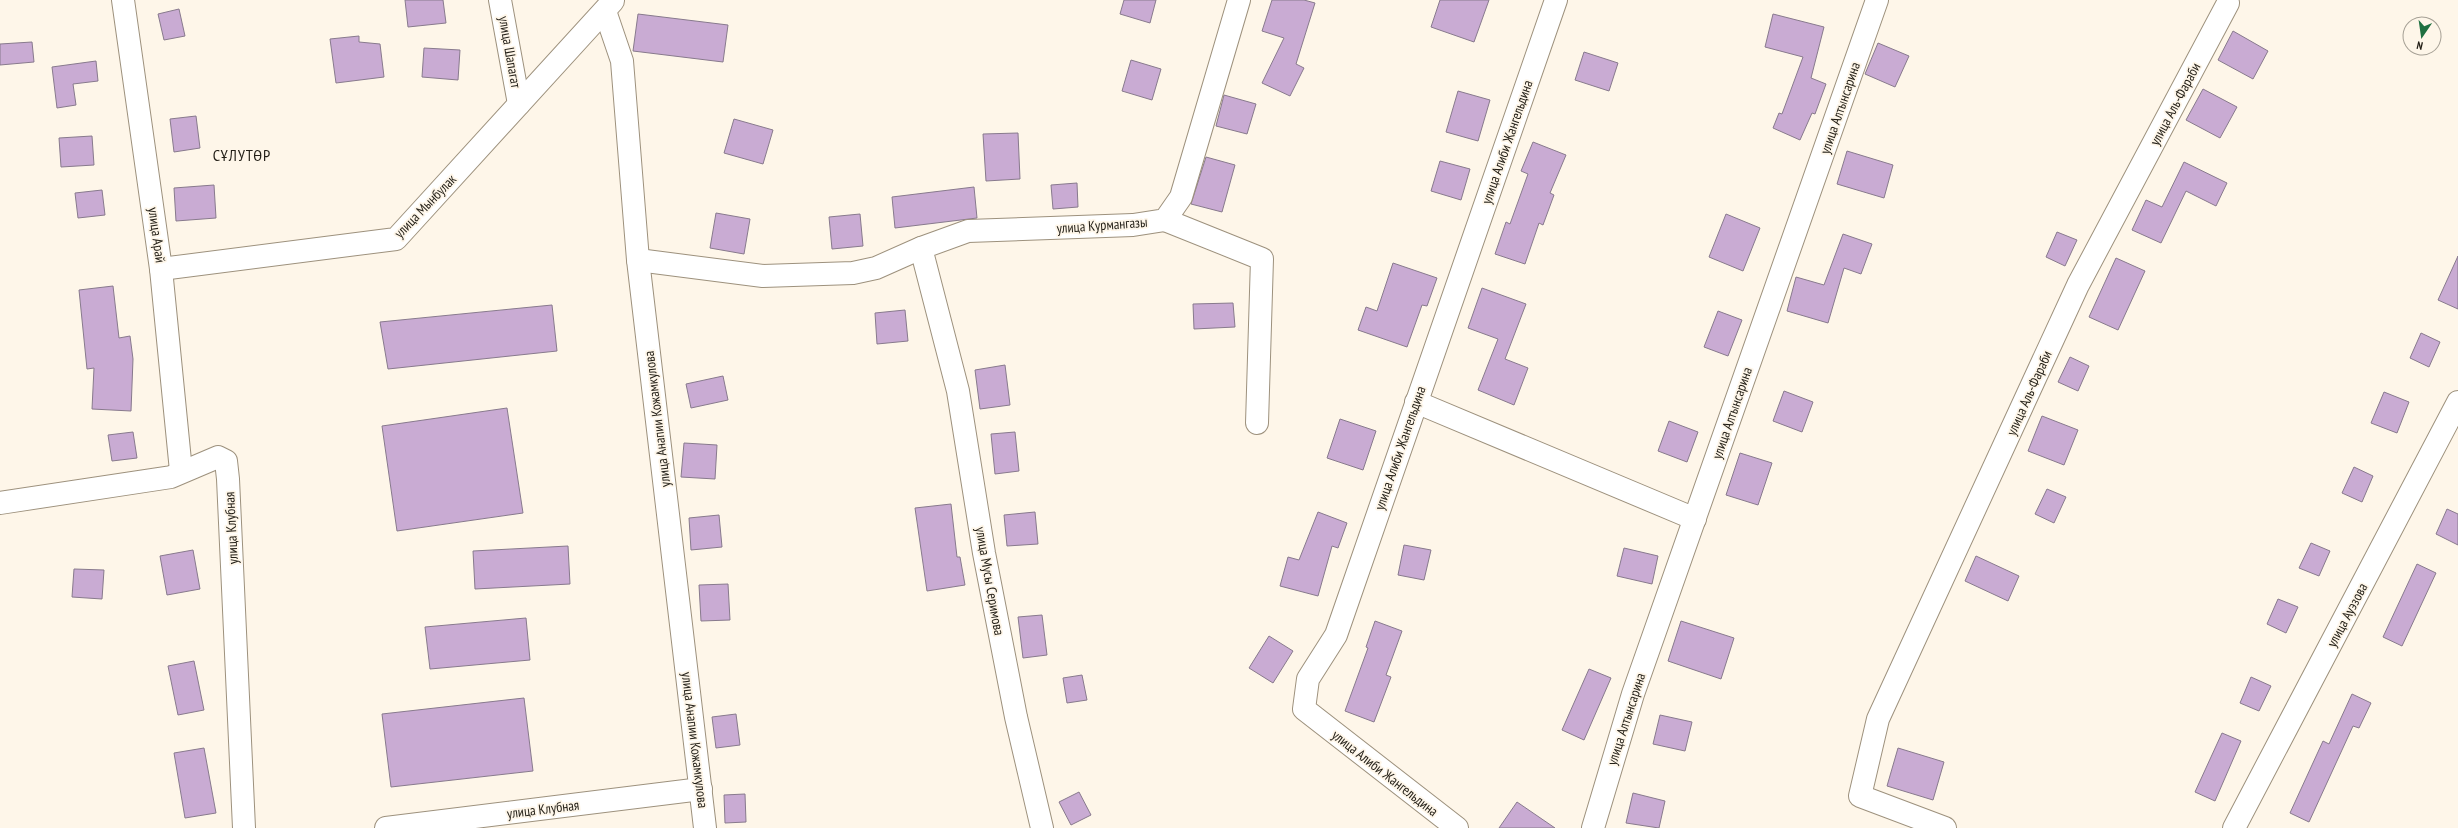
<svg xmlns="http://www.w3.org/2000/svg" width="2458" height="828" viewBox="0 0 2458 828" font-family="'PT Sans Narrow',sans-serif">
<style>
.building{fill:#c9abd3;stroke:#887a8d}
.lines{fill:none;stroke-linecap:round;stroke-linejoin:round}
.minor-casing{stroke:#9d917d;stroke-width:24}
.minor{stroke:#fff;stroke-width:22}
.labels{text-anchor:middle;dominant-baseline:central;stroke-width:3.5;stroke-linejoin:round;paint-order:stroke}
.street-label{font-size:14px;fill:#221e16;stroke:#fef6e9}
.quarter-label{font-size:16px;letter-spacing:1px;fill:#221e16;stroke:#fef6e9}
</style>
<rect width="100%" height="100%" fill="#fef6e9"/>
<!-- building -->
<g class="building">
<path d="M405,0h38l3,23 -38,4z"/>
<path d="M1124,0h32l-6,23 -30,-9z"/>
<path d="M1272,0h32l11,3 -19,61 8,4 -14,28 -28,-13 22,-45 -22,-7z"/>
<path d="M1440,0h49l-15,42 -43,-15z"/>
<path d="M179,9l6,27 -21,4 -6,-26z"/>
<path d="M638,14l90,11 -5,37 -90,-11z"/>
<path d="M1773,14l51,13 -13,51 15,6 -11,30 -3,-1 -12,27 -27,-12 6,-15 3,1 21,-57 -38,-10z"/>
<path d="M2233,31l35,20 -15,28 -35,-19z"/>
<path d="M359,36v6l21,2 4,33 -48,6 -6,-44z"/>
<path d="M32,42l2,20 -34,3v-21z"/>
<path d="M1878,43l31,13 -14,31 -30,-13z"/>
<path d="M424,48l36,2 -2,30 -36,-3z"/>
<path d="M1584,52l34,11 -9,28 -34,-11z"/>
<path d="M1131,60l30,9 -9,31 -30,-9z"/>
<path d="M96,61l2,20 -25,3 3,21 -19,3 -5,-41z"/>
<path d="M2203,89l34,18 -17,31 -34,-18z"/>
<path d="M1458,91l32,9 -12,41 -32,-9z"/>
<path d="M1224,95l32,9 -9,30 -31,-8z"/>
<path d="M196,116l4,32 -26,4 -4,-33z"/>
<path d="M734,119l39,11 -10,34 -39,-11z"/>
<path d="M1018,133l2,46 -34,2 -3,-47z"/>
<path d="M92,136l2,29 -33,2 -2,-29z"/>
<path d="M1533,142l33,13 -16,38 4,2 -11,30 -4,-2 -14,41 -30,-10 11,-32 4,2 18,-50 -7,-3z"/>
<path d="M1847,151l46,14 -9,33 -47,-14z"/>
<path d="M1206,157l29,8 -13,47 -31,-8z"/>
<path d="M1440,161l30,8 -9,31 -30,-9z"/>
<path d="M2184,162l43,21 -11,23 -30,-15 -25,52 -29,-13 14,-30 16,7z"/>
<path d="M1077,183l1,24 -25,2 -2,-24z"/>
<path d="M214,185l2,33 -40,3 -2,-33z"/>
<path d="M974,187l3,31 -82,10 -3,-31z"/>
<path d="M102,190l3,25 -27,3 -3,-25z"/>
<path d="M716,213l34,6 -6,35 -34,-6z"/>
<path d="M860,214l3,32 -31,3 -3,-32z"/>
<path d="M1726,214l34,14 -17,43 -34,-14z"/>
<path d="M2057,232l20,8 -12,26 -19,-9z"/>
<path d="M1843,234l29,10 -11,30 -17,-6 -16,55 -41,-12 9,-34 28,8z"/>
<path d="M2458,256v53l-20,-9z"/>
<path d="M2116,258l29,13 -27,59 -29,-13z"/>
<path d="M1393,263l44,15 -10,28 -5,-1 -15,42 -49,-17 8,-23 11,4z"/>
<path d="M113,286l6,52 11,-2 3,23 -2,52 -39,-2 2,-41 -7,1 -8,-79z"/>
<path d="M1482,288l44,16 -21,55 23,9 -14,37 -36,-15 20,-51 -30,-11z"/>
<path d="M1233,303l2,24 -41,2 -1,-25z"/>
<path d="M552,305l5,46 -169,18 -8,-47z"/>
<path d="M905,310l3,31 -31,3 -2,-31z"/>
<path d="M1718,311l24,9 -14,36 -24,-9z"/>
<path d="M2421,333l19,9 -11,25 -19,-9z"/>
<path d="M2070,357l19,9 -11,25 -20,-9z"/>
<path d="M1005,365l5,40 -30,4 -5,-39z"/>
<path d="M723,376l5,24 -37,8 -5,-24z"/>
<path d="M1784,391l29,11 -11,30 -29,-11z"/>
<path d="M2384,392l25,10 -12,31 -26,-10z"/>
<path d="M507,408l16,105 -126,18 -15,-105z"/>
<path d="M2042,416l36,14 -14,35 -36,-14z"/>
<path d="M1340,419l36,12 -13,39 -36,-12z"/>
<path d="M1669,421l29,11 -11,30 -29,-11z"/>
<path d="M133,432l4,26 -25,3 -4,-26z"/>
<path d="M1015,432l4,39 -24,3 -4,-40z"/>
<path d="M684,443l33,2 -2,34 -34,-2z"/>
<path d="M1740,453l32,10 -14,42 -32,-10z"/>
<path d="M2354,467l19,9 -11,26 -20,-9z"/>
<path d="M2047,489l19,8 -12,26 -19,-9z"/>
<path d="M951,504l6,53h3l5,28 -38,6 -12,-83z"/>
<path d="M2447,509l11,5v31l-22,-11z"/>
<path d="M1035,512l3,32 -31,2 -3,-31z"/>
<path d="M1318,512l29,11 -9,25 -6,-2 -14,50 -38,-10 8,-29 11,3z"/>
<path d="M719,515l3,32 -31,3 -2,-32z"/>
<path d="M2311,543l19,8 -11,25 -20,-8z"/>
<path d="M1404,545l27,5 -7,30 -26,-5z"/>
<path d="M568,546l2,38 -95,5 -2,-38z"/>
<path d="M1624,548l34,8 -6,28 -35,-8z"/>
<path d="M193,550l7,39 -33,6 -7,-39z"/>
<path d="M1976,556l43,20 -11,25 -43,-20z"/>
<path d="M2417,564l19,9 -34,73 -19,-9z"/>
<path d="M74,569l30,1 -2,29 -30,-2z"/>
<path d="M728,584l2,36 -29,1 -2,-36z"/>
<path d="M2278,599l20,8 -12,26 -19,-9z"/>
<path d="M1042,615l5,40 -24,3 -5,-41z"/>
<path d="M526,618l4,42 -100,9 -5,-42z"/>
<path d="M1375,621l27,10 -16,44 5,2 -17,45 -29,-11 23,-63 -2,-1z"/>
<path d="M1681,621l53,17 -13,41 -53,-18z"/>
<path d="M1269,636l24,15 -20,32 -24,-15z"/>
<path d="M194,661l10,49 -26,5 -10,-49z"/>
<path d="M1589,669l22,9 -27,62 -22,-10z"/>
<path d="M1082,675l5,25 -20,3 -4,-25z"/>
<path d="M2251,677l20,9 -12,25 -19,-8z"/>
<path d="M2352,694l19,9 -12,25 -6,-2 -44,96 -19,-9 33,-72 6,3z"/>
<path d="M524,698l9,73 -142,16 -9,-73z"/>
<path d="M736,714l4,31 -24,3 -4,-31z"/>
<path d="M1660,715l32,7 -7,29 -32,-7z"/>
<path d="M2222,733l19,8 -26,60 -20,-9z"/>
<path d="M204,748l12,65 -31,5 -11,-65z"/>
<path d="M1898,748l46,14 -11,38 -46,-14z"/>
<path d="M1079,792l12,23 -20,10 -12,-23z"/>
<path d="M1633,793l32,8 -6,27 -33,-5z"/>
<path d="M745,794l1,28 -21,1 -1,-28z"/>
<path d="M1517,802l38,26h-56z"/>
</g>
<g class="lines">
<defs>
<g id="minor">
<path d="M123,0l38,269 20,202"/>
<path d="M500,0l19,104"/>
<path d="M605,11l17,50 16,199 67,568"/>
<path d="M1165,220l97,39 -5,164"/>
<path d="M638,260l125,16 90,-3 23,-5 45,-20"/>
<path d="M161,269l235,-30 217,-238"/>
<path d="M1416,402l279,117"/>
<path d="M0,503l171,-26 47,-20 8,4 2,18 16,349"/>
<path d="M386,828l315,-39"/>
<path d="M1042,828l-26,-111 -32,-164 -26,-162 -37,-143 47,-17 165,-6 32,-5 16,-23 58,-197"/>
<path d="M1457,828l-153,-119 4,-30 28,-44 220,-635"/>
<path d="M1593,828l40,-134 244,-694"/>
<path d="M1945,828l-85,-32 18,-77 200,-434 150,-282"/>
<path d="M2234,828l224,-426"/>
</g>
</defs>
<!-- minor casing -->
<use href="#minor" class="minor-casing"/>
<!-- minor -->
<use href="#minor" class="minor"/>
</g>
<g class="labels">
<!-- street labels -->
<g class="street-label">
<text transform="translate(510 52) rotate(80)">улица Шапагат</text>
<text transform="translate(2175 104) rotate(-62)">улица Аль-Фараби</text>
<text transform="translate(1840 108) rotate(-71)">улица Алтынсарина</text>
<text transform="translate(1507 142) rotate(-71)">улица Алиби Жангельдина</text>
<text transform="translate(425 206) rotate(-46)">улица Мынбулак</text>
<text transform="translate(1102 225) rotate(-4)">улица Курмангазы</text>
<text transform="translate(157 235) rotate(82)">улица Арай</text>
<text transform="translate(2029 393) rotate(-66)">улица Аль-Фараби</text>
<text transform="translate(1732 413) rotate(-71)">улица Алтынсарина</text>
<text transform="translate(657 419) rotate(-97)">улица Анапии Кожамкулова</text>
<text transform="translate(1400 448) rotate(-71)">улица Алиби Жангельдина</text>
<text transform="translate(231 528) rotate(-93)">улица Клубная</text>
<text transform="translate(990 581) rotate(80)">улица Мусы Серимова</text>
<text transform="translate(2347 615) rotate(-62)">улица Ауэзова</text>
<text transform="translate(1626 719) rotate(-72)">улица Алтынсарина</text>
<text transform="translate(695 740) rotate(83)">улица Анапии Кожамкулова</text>
<text transform="translate(1385 773) rotate(38)">улица Алиби Жангельдина</text>
<text transform="translate(543 809) rotate(-7)">улица Клубная</text>
</g>
<!-- quarter labels -->
<g class="quarter-label">
<text x="242" y="155">СҰЛУТӨР</text>
</g>
</g>
<!-- north arrow -->
<g transform="translate(2422 36) rotate(193)"><circle r="19" fill="#fef6e9" stroke="#a6a095"/>
<path d="M0-3L7 15L0 10L-7 15Z" fill="#1f7041"/>
<text y="-6" font-size="11" font-weight="bold" text-anchor="middle" fill="#221e16">N</text>
</g>
</svg>
